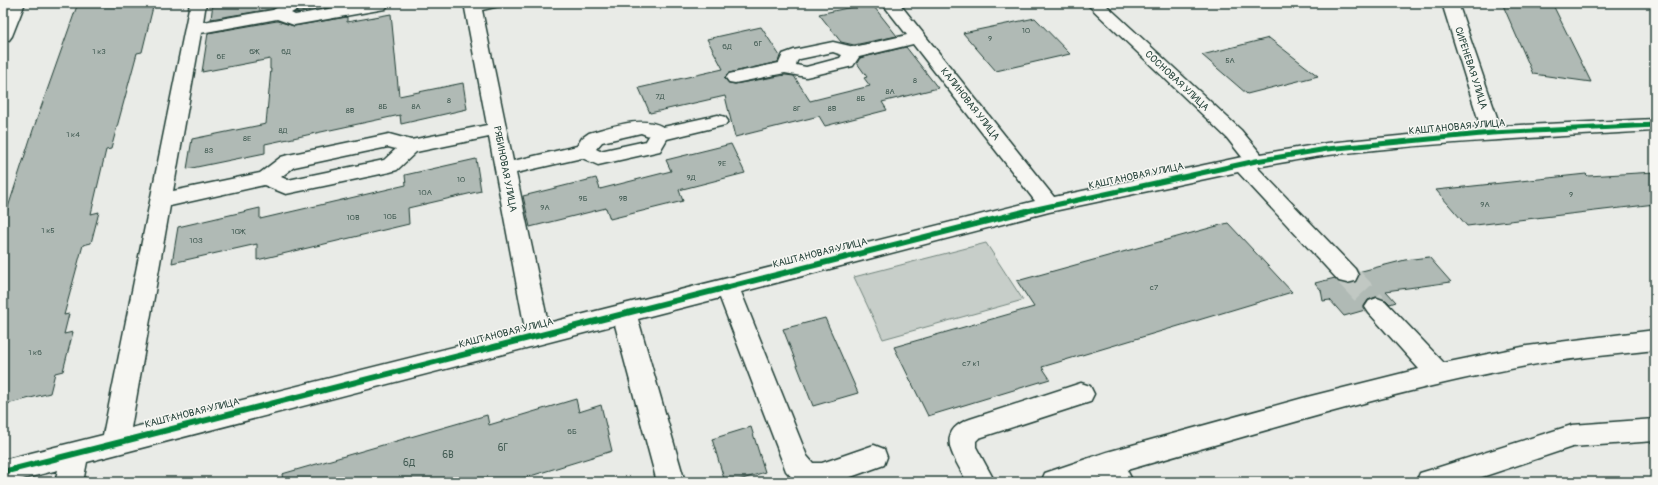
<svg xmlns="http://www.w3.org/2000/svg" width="1658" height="485" viewBox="0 0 1658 485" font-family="Pangolin,sans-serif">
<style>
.green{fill:#c7cec9;stroke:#73867e}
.building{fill:#b0bab5;stroke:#1f3d34}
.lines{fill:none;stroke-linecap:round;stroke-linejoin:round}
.minor-tunnel{stroke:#c1c8c3;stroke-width:24;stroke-dasharray:24 12;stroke-linecap:butt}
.minor-casing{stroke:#1f3d34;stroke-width:3}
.minor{fill:#f6f6f2;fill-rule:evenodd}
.cycleway-far1-casing{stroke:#f6f6f2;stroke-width:7}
.cycleway-casing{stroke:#f6f6f2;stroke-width:9}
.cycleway-far1{stroke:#00873e;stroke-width:5}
.cycleway{stroke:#00873e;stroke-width:6}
.labels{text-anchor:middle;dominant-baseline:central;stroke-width:3;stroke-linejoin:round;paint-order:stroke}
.number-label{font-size:8px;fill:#435c54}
.street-label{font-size:10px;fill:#1f3d34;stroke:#f6f6f2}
.near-number-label{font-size:10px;fill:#435c54}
</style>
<rect width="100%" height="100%" fill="#e9ebe7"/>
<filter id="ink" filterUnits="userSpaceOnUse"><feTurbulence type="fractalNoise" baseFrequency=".025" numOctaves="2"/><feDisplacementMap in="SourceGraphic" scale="8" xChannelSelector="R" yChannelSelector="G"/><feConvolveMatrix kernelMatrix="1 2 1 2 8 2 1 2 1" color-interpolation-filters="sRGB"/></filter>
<g filter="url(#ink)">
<!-- green -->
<path class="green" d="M986,243l37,57 -140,39 -29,-62z"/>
<!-- building -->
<g class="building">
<path d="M78,3h76l-12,49 -5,1 -26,96 -5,1 -15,64 8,-2 -8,31 -8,2 -19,70 5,-1 -5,20 9,-2 -10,39 -8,2 -5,20 -47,12v-182l30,-93z"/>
<path d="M213,3h69l-10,6 -61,10z"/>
<path d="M306,3h40v1l-52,9 10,-6z"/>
<path d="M871,3l26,33 -43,9 -13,-3 -22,-28z"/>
<path d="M1502,3h50l39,79 -58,-8z"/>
<path d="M391,14l8,82 64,-13 4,26 -66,15 -1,-9 -135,29v9l-78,16 5,-30 74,-15 5,-55h-1v-10l-68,13 6,-39 69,-12 17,5 53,-9v5z"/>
<path d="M1035,18l35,36 -74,17 -33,-38z"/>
<path d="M761,27l19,29 -2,6 -49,11 -5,5 5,5 6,1 50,-9 9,1 16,25 60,-15 -6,-8 3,-1 -10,-14 3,-5 46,-11 32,41 -56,14 5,8 -62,16 -6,-10 -84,21 -10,-41 -75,17 -11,-25 84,-19 -16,-30z"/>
<path d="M1269,38l49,38 -71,18 -45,-39z"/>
<path d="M731,144l14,29 -66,17 4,11 -73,18 -4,-11 -76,19 -7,-31 73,-18 4,11 71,-18 -5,-11z"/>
<path d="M476,159l5,32 -73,17 1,16 -152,36v-16l-85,19 6,-36 82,-19v11l146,-34 -1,-10z"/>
<path d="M1655,172v32l-188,22 -31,-36 150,-16 2,2z"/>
<path d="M1228,223l64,69 -250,75 8,12 -122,37 -34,-69 140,-40 -17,-26z"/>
<path d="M1429,257l22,25 -65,9 10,11 -6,2 -4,-4 -10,-3 -8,3 -4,6 1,4 -21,6 -14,-16 -7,1 -2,-11 -6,-7 20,-5 4,4 8,2 9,-2 3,-6 -1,-4 47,-12z"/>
<path d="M825,318l33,75 -45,13 -30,-77z"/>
<path d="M576,399l3,13 22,-7 11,46 -101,31h-228l-1,-8 205,-59 2,10z"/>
<path d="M751,427l14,45 -32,10h-8l-13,-43z"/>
</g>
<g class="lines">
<!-- minor-tunnel -->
<path class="minor-tunnel" d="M1347,275l30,32"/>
<defs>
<g id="minor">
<path d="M9,3h16l-13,33 -3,4 -6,1v-25z"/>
<path d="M190,3h16l-3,19 70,-12 12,-7h20l-2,3 -12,7 4,2 67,-12h28l-5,6 -6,1 -85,15 -17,-6 -76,14 -28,158 87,-18 21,-16 7,-2 101,-21 22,6 76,-15 -23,-122h37l-2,3 -17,4 31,151 64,-15 5,-8 7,-5c22,-6 53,-18 74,-6l55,-12 7,2 3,4 -3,4 -58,14 -7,12 -62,14 -16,-7 -66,15 32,150 487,-122 -122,-157 -54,13 -6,9 -47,11 -21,-4 -50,10 -6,-1 -3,-4 3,-4 50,-11 4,-9 11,-4 39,-8 21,5 53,-12 -25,-32h17l155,194 188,-40 -15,-19 -141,-135h18l137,127 20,24 66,-11 154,-15 -39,-125h16l42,123 155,-7v12c-109,6 -218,11 -326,24 -24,3 -48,8 -72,12l98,102 3,6 -3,6 -8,2 -8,-2 -101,-109 -189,40 -308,80 66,164 6,7h9l52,-18 10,4 3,8 -3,8 -47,17h-41l-10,-11 -66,-173 -82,21 47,163h-28l-42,-157 -528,137 -4,20h-28l3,-12 -47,12h-8v-22l100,-25zM833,52l9,3 -2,3 -34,9 -10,-2 1,-4 3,-2zM641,133l8,3 -3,5 -46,10 -4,-2 6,-7zM489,137l36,192 -394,99 39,-222 94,-21 22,9 104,-22 7,-2 19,-18zM388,147l8,2 -12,11 -96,20 -7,-3 13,-10z"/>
<path d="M1377,298l8,3 59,62 83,-17 128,-16v20c-43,5 -87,8 -129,16 -135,25 -267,67 -399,104l6,12h-29l-3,-4 -11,4h-49l4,-9 62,-21 196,-54 116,-29 -50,-56 -4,-6 4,-6z"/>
<path d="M1081,383l9,3 4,8 -4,8 -111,36 -3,3v6l19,35h-28c-12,-24 -34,-50 3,-63z"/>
<path d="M1655,419v22l-83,6 -105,35h-51l4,-9 10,-3 142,-45z"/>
</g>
</defs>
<!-- minor casing -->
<use href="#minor" class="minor-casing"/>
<!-- minor -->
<use href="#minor" class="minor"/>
<defs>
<path id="cycleway-far1" d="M1023,212l233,-51 71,-12 165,-16 163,-8"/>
<path id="cycleway" d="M3,472l1024,-261"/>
</defs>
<!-- cycleway-far1 casing -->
<use href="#cycleway-far1" class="cycleway-far1-casing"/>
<!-- cycleway casing -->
<use href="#cycleway" class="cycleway-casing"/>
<!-- cycleway-far1 -->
<use href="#cycleway-far1" class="cycleway-far1"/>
<!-- cycleway -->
<use href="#cycleway" class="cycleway"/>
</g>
</g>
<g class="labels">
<!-- number labels -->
<g class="number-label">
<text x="1026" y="30">10</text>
<text x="990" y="38">9</text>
<text x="758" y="43">6Г</text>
<text x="727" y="46">6Д</text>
<text x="99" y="51">1 к3</text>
<text x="254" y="51">6Ж</text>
<text x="286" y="51">6Д</text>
<text x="221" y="56">6Е</text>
<text x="1230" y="60">5А</text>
<text x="915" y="80">8</text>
<text x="890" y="91">8А</text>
<text x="660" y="96">7Д</text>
<text x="861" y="98">8Б</text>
<text x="449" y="100">8</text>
<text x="383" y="106">8Б</text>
<text x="416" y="106">8А</text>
<text x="797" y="108">8Г</text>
<text x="832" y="108">8В</text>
<text x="350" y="110">8В</text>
<text x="283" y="130">8Д</text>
<text x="73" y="134">1 к4</text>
<text x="247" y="138">8Е</text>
<text x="209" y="150">8З</text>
<text x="722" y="163">9Е</text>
<text x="691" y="177">9Д</text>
<text x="461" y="179">10</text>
<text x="425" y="192">10А</text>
<text x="1571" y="194">9</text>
<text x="583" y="198">9Б</text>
<text x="623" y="198">9В</text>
<text x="1485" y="204">9А</text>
<text x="545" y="207">9А</text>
<text x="390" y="216">10Б</text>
<text x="353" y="217">10В</text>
<text x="48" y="230">1 к5</text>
<text x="238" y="231">10Ж</text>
<text x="196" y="240">10З</text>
<text x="1154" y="287">с7</text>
<text x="35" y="352">1 к6</text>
<text x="971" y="363">с7 к1</text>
<text x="572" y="431">6Б</text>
</g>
<!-- street labels -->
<g class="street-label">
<text transform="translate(1471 68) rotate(72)">СИРЕНЕВАЯ УЛИЦА</text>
<text transform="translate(1177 81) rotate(43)">СОСНОВАЯ УЛИЦА</text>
<text transform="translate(970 104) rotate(52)">КАЛИНОВАЯ УЛИЦА</text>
<text transform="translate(1457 127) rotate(-5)">КАШТАНОВАЯ УЛИЦА</text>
<text transform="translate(505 169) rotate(79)">РЯБИНОВАЯ УЛИЦА</text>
<text transform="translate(1136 176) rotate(-12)">КАШТАНОВАЯ УЛИЦА</text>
<text transform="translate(820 253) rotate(-14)">КАШТАНОВАЯ УЛИЦА</text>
<text transform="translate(506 333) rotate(-14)">КАШТАНОВАЯ УЛИЦА</text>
<text transform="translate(192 413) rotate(-14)">КАШТАНОВАЯ УЛИЦА</text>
</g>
<!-- near-number labels -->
<g class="near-number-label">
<text x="503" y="448">6Г</text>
<text x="448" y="455">6В</text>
<text x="409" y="463">6Д</text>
</g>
</g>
<!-- margin -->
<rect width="1658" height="485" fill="none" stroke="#f6f6f2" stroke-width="16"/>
<rect x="8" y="8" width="1642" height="469" fill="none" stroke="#1f3d34" stroke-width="1.5" filter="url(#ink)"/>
</svg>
